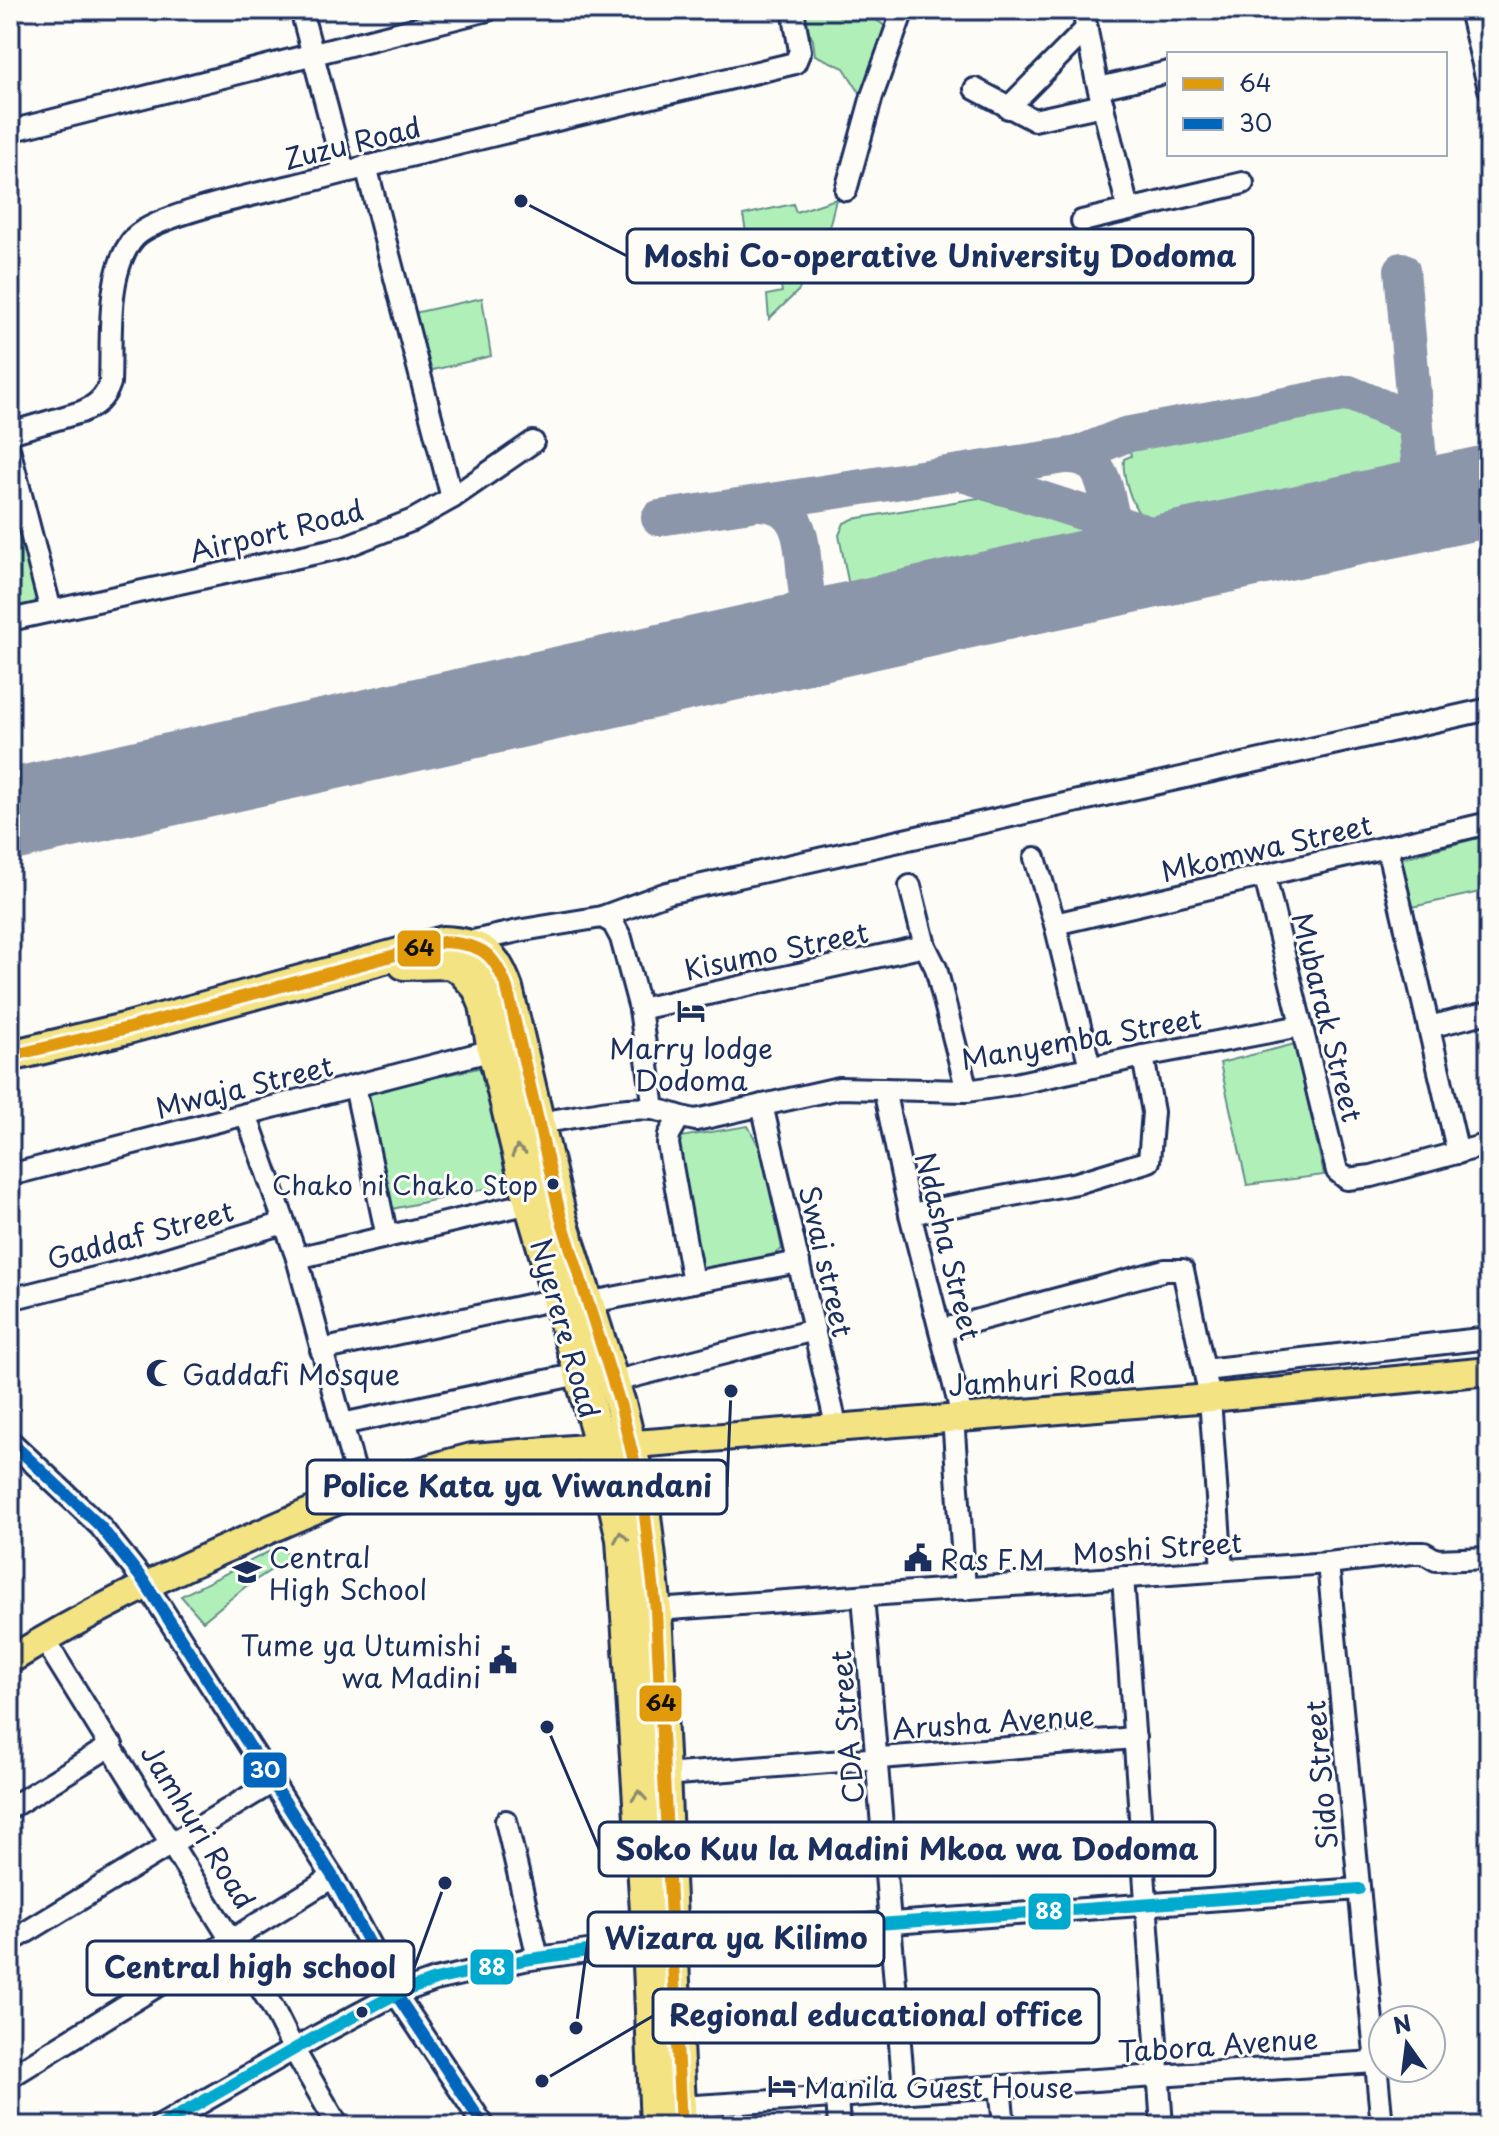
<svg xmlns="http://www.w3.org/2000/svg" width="1499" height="2136" viewBox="0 0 1499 2136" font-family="'Playpen Sans',sans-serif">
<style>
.green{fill:#b0f0b8;stroke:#66908b;stroke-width:2}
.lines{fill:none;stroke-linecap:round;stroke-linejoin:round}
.taxiway{stroke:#8c96aa;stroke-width:36}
.runway{stroke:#8c96aa;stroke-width:92}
.minor-casing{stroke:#1b2f5e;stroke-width:26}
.major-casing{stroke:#1b2f5e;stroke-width:32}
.highway-casing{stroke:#1b2f5e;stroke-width:36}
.minor{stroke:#fdfcf7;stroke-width:20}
.major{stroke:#f4e382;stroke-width:26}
.highway{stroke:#f4e382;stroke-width:30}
.bus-1-casing{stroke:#fdfcf7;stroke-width:18}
.bus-2-casing{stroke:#fdfcf7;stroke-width:18}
.bus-3-casing{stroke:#fdfcf7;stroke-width:18}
.bus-1{stroke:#e19a09;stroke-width:12}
.bus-2{stroke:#0065bd;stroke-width:12}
.bus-3{stroke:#00a9ce;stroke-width:12}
.oneway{stroke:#888970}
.bus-dot{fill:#1b2f5e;stroke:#fdfcf7;stroke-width:3}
.labels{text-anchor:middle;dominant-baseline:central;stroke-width:6;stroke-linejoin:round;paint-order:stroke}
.bus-label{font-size:26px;fill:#1b2f5e;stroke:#fdfcf7;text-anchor:end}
.street-label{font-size:28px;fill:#1b2f5e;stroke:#fdfcf7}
.poi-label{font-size:28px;fill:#1b2f5e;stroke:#fdfcf7;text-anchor:start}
.leader{fill:none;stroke:#1b2f5e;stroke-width:3}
.callout-dot{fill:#1b2f5e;stroke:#fdfcf7;stroke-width:3}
.callout{fill:#fdfcf7;stroke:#1b2f5e;stroke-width:3}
.callout-label{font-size:30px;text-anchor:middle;font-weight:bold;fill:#1b2f5e}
.line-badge{stroke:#fdfcf7;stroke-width:3}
.badge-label{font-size:22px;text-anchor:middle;font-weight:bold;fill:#fff}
.pale-badge-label{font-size:22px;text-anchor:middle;font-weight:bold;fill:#111}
</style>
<rect width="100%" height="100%" fill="#fdfcf7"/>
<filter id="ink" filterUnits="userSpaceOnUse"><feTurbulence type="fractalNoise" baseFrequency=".0125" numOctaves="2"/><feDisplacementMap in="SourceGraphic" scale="16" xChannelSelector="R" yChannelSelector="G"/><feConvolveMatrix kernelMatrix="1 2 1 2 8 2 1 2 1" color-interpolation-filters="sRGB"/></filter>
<g filter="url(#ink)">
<!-- green -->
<g class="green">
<path d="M806,10c30,0 56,-4 80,17l-15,59 -11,7 -16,-25 -29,-13 -2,-15 -11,-23z"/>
<path d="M836,199l-9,37 -12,-2 -11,35 6,3 -12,19 -29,28 -2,-24 15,-3 -4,-27 -13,1 -3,-28h-15l-4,-23 50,-11 3,8z"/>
<path d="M482,298l9,58 -62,15 -15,-58z"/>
<path d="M1357,405l48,24c3,17 8,36 -9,47l-208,46 -46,-5c-11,-13 -20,-42 -18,-58l7,-3 -2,-11z"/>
<path d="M14,494l23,82 2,28 -29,10v-117z"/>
<path d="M978,498l101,29c5,6 6,13 1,19l-209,46 -14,-2 -9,-9 -9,-46 5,-12 9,-4z"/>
<path d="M1489,835v55l-77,17 -13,-48z"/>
<path d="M1295,1044l29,131 -77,10 -27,-122z"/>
<path d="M483,1067l25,117 -116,25 -25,-117z"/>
<path d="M748,1126l15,28 19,95 -8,5 -76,17 -24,-133z"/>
<path d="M280,1546l11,11 -46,30 -42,34 -22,-25z"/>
</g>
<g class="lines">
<!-- taxiway -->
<g class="taxiway">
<path d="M1402,270l21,235"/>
<path d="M1067,456c51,-2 34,65 58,95 5,7 15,9 22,13"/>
<path d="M966,475l215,69 36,5"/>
<path d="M760,503c61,3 33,81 55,114 6,10 17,11 27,14"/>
<path d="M659,518l419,-64 47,-19 224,-42 66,28"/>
<path d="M1103,573l14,-22 -4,-20 -4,-6"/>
<path d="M792,642l13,-15 5,-23"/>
</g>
<!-- runway -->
<path class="runway" d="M10,815l1016,-226 463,-98"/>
<defs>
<g id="minor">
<path d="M301,10l43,162"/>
<path d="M1083,10l13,68 32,131"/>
<path d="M1470,10l19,79"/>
<path d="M1099,88l70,-16"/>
<path d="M975,89l59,31 69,-15"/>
<path d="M1008,108l79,-80"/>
<path d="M10,131l478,-121"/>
<path d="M366,166l86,332"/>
<path d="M846,190l26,-94 31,-86"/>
<path d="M1082,221l161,-38"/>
<path d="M10,433l71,-21c15,-6 24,-14 29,-29 2,-42 -5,-114 25,-146 23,-23 125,-44 160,-52 166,-43 333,-82 500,-122l5,-12 -7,-41"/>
<path d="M10,452l41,159"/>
<path d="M10,620l334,-73 69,-27 39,-22 81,-56"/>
<path d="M1387,847l71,306"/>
<path d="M1035,858l20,66 35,143"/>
<path d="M1265,877l72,294 10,8 25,-3 117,-32"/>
<path d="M910,886l15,60 11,22 31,123"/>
<path d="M602,917l65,-24 822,-184"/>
<path d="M1055,924l434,-101"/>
<path d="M464,943l59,-13 79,-13 11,6 8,15 19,71 14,100"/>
<path d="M640,1009l285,-63"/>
<path d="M1429,1027l60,-15"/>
<path d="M355,1086l32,151"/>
<path d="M884,1089l26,125 52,202"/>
<path d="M762,1105l75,324"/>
<path d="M246,1114l51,144 63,232"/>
<path d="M539,1123c35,-5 79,-17 114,-14 14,2 28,9 43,11l143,-32 128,3 48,-7 128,-28 158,-30"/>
<path d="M10,1175l483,-125"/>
<path d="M910,1214l167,-31 72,-22 4,-49 -10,-56"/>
<path d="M297,1258l233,-55"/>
<path d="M693,1282l106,-20"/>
<path d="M10,1299l125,-31 149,-45"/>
<path d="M587,1303l106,-21 -25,-138 1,-9 10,-17"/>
<path d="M941,1330l224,-60h18l27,128 12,172"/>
<path d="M321,1350l235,-51"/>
<path d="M1204,1370l285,-32"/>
<path d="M612,1382l202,-52"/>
<path d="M953,1417l12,172"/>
<path d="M342,1424l237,-50"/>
<path d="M10,1441l90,85 46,58 187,293 63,117 88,132"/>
<path d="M1328,1563l54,563"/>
<path d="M1123,1577l39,549"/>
<path d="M863,1596l41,496"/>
<path d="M656,1610l672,-47 84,-10h12l12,7 53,-2"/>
<path d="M44,1639l229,369 21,42 44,76"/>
<path d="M664,1775l471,-37"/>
<path d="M10,1808l102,-63"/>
<path d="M506,1821l32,137"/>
<path d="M10,1942l263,-160"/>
<path d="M10,2077l323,-200"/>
<path d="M1000,2086l4,40"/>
<path d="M837,2097l2,29"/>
<path d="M680,2107l695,-45"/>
<path d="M160,2126l159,-91 77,-41 39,-14 89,-20 148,-21 687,-50"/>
</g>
<path id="major" d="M10,1660c78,-48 160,-88 245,-124 74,-33 138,-60 217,-79l738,-59 279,-27"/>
<g id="highway">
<path d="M404,964l45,-1 11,5 18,20 7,17 8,45 37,153 71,243 21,93 26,403 8,184"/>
<path d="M10,1056l118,-28 315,-86c39,2 51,11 64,46l54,230 60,189 22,91 13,112 25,516"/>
</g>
</defs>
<!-- minor casing -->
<use href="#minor" class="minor-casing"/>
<!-- major casing -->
<use href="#major" class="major-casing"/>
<!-- highway casing -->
<use href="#highway" class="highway-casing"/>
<!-- minor -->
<use href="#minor" class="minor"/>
<!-- major -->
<use href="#major" class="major"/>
<!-- highway -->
<use href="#highway" class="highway"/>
<defs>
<path id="bus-1" d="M10,1056l118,-28 315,-86c39,2 51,11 64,46l54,230 60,189 22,91 13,112 25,516"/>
<path id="bus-2" d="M10,1441l90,85 46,58 187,293 63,117 88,132"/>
<path id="bus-3" d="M160,2126l159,-91 77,-41 39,-14 89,-20 148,-21 687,-50"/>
</defs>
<!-- bus-1 casing -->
<use href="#bus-1" class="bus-1-casing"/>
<!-- bus-2 casing -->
<use href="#bus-2" class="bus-2-casing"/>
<!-- bus-3 casing -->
<use href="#bus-3" class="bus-3-casing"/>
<!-- bus-1 -->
<use href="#bus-1" class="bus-1"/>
<!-- bus-2 -->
<use href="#bus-2" class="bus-2"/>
<!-- bus-3 -->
<use href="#bus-3" class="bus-3"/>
</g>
<!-- one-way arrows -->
<defs><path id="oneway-chevron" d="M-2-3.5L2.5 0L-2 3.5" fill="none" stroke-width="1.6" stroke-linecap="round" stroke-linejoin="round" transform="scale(2)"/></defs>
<g class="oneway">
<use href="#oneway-chevron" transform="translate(518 1151) rotate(-104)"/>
<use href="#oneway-chevron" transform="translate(621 1537) rotate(-99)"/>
<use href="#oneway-chevron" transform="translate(639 1796) rotate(-94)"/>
</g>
</g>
<!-- icons -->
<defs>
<symbol id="hotel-bare" viewBox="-9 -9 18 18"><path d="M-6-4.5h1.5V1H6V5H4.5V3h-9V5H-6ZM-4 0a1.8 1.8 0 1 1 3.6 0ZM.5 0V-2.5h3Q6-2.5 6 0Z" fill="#1b2f5e" stroke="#fdfcf7" stroke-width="2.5" paint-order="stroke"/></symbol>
<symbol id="mosque-bare" viewBox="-9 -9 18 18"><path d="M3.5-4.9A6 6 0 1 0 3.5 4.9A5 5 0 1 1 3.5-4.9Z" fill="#1b2f5e" stroke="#fdfcf7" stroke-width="2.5" paint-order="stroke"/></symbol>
<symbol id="civic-bare" viewBox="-9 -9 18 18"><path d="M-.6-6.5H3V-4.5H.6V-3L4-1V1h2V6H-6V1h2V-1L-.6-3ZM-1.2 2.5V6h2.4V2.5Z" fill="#1b2f5e" stroke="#fdfcf7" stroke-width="2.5" paint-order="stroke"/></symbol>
<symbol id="school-bare" viewBox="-9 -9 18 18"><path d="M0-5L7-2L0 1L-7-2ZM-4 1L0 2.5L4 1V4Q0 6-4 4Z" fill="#1b2f5e" stroke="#fdfcf7" stroke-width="2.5" paint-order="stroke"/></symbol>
</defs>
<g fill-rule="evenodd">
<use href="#hotel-bare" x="671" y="991" width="40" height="40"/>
<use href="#mosque-bare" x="140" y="1353" width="40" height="40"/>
<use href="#civic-bare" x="898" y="1538" width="40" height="40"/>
<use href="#school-bare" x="227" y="1552" width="40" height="40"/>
<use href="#civic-bare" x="483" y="1640" width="40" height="40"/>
<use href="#hotel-bare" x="762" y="2066" width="40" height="40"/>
</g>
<!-- markers -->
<g class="bus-dot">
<circle cx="553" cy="1184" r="7"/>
<circle cx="362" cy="2012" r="7"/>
</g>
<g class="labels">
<!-- bus labels -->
<g class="bus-label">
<text x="538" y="1184">Chako ni Chako Stop</text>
</g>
<!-- street labels -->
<g class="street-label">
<text transform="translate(352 142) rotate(-14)">Zuzu Road</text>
<text transform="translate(276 530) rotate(-14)">Airport Road</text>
<text transform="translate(1266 847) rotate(-13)">Mkomwa Street</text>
<text transform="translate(776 950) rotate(-12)">Kisumo Street</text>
<text transform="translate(1328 1017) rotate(76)">Mubarak Street</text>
<text transform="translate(1081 1038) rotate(-10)">Manyemba Street</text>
<text transform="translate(244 1086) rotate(-14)">Mwaja Street</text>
<text transform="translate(140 1234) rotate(-15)">Gaddaf Street</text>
<text transform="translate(949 1246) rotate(76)">Ndasha Street</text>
<text transform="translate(827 1261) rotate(77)">Swai street</text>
<text transform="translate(566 1328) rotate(74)">Nyerere Road</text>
<text transform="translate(1042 1378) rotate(-4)">Jamhuri Road</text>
<text transform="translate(1157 1547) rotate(-4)">Moshi Street</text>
<text transform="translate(993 1721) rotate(-4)">Arusha Avenue</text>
<text transform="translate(846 1727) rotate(-95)">CDA Street</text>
<text transform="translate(1320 1775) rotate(-95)">Sido Street</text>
<text transform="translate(199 1826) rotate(58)">Jamhuri Road</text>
<text transform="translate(1218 2044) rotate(-4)">Tabora Avenue</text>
</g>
<!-- poi labels -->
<g class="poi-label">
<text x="691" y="1047" text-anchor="middle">Marry lodge<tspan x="691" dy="32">Dodoma</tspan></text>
<text x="182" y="1373">Gaddafi Mosque</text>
<text x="269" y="1556">Central<tspan x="269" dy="32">High School</tspan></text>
<text x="940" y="1558">Ras F.M</text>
<text x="481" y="1644" text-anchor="end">Tume ya Utumishi<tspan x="481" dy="32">wa Madini</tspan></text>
<text x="804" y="2086">Manila Guest House</text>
</g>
</g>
<!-- callouts -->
<path class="leader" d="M521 201L627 256M731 1391L727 1487M547 1727L599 1849M576 2028L588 1939M445 1883L414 1968M542 2081L653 2016"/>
<g class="callout-dot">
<circle cx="521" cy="201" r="8"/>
<circle cx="731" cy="1391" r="8"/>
<circle cx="547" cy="1727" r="8"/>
<circle cx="576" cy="2028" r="8"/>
<circle cx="445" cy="1883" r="8"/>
<circle cx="542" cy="2081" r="8"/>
</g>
<g class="callout">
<rect x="627" y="229" width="626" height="54" rx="8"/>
<rect x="307" y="1460" width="420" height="54" rx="8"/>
<rect x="599" y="1822" width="616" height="54" rx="8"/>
<rect x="588" y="1912" width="296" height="54" rx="8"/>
<rect x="87" y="1941" width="327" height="54" rx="8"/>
<rect x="653" y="1989" width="446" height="54" rx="8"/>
</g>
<g class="callout-label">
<text x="940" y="267">Moshi Co-operative University Dodoma</text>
<text x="517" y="1497">Police Kata ya Viwandani</text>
<text x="907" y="1860">Soko Kuu la Madini Mkoa wa Dodoma</text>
<text x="736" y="1949">Wizara ya Kilimo</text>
<text x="250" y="1978">Central high school</text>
<text x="876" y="2026">Regional educational office</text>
</g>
<g class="line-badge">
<rect x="396" y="929" width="46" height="39" rx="8" fill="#e19a09"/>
<rect x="638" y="1684" width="45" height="39" rx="8" fill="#e19a09"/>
<rect x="242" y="1751" width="46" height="38" rx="8" fill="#0065bd"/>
<rect x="1027" y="1892" width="45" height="39" rx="8" fill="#00a9ce"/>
<rect x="469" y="1948" width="46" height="38" rx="8" fill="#00a9ce"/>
</g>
<g class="badge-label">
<text x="265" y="1778">30</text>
<text x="1049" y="1919">88</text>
<text x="492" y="1975">88</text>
</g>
<g class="pale-badge-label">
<text x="419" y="956">64</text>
<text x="661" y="1711">64</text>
</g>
<!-- margin -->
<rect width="1499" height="2136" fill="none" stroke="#fdfcf7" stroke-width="40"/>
<rect x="20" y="20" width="1459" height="2096" fill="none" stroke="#1b2f5e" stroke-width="3" filter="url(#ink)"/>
<!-- legend -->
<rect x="1167" y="52" width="280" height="104" fill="#fdfcf7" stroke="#a3aaba" stroke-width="2"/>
<rect x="1183" y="78" width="40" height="12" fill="#e19a09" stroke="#a3aaba" stroke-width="2"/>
<text x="1239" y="92" font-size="24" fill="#1b2f5e">64</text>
<rect x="1183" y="118" width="40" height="12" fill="#0065bd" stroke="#a3aaba" stroke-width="2"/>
<text x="1239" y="132" font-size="24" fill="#1b2f5e">30</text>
<!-- north arrow -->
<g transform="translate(1407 2044) rotate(346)"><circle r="38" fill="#fdfcf7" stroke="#a3aaba" stroke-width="2"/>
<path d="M0-6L14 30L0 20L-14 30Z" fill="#1b2f5e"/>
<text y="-12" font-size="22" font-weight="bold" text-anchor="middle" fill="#1b2f5e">N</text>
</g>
</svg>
